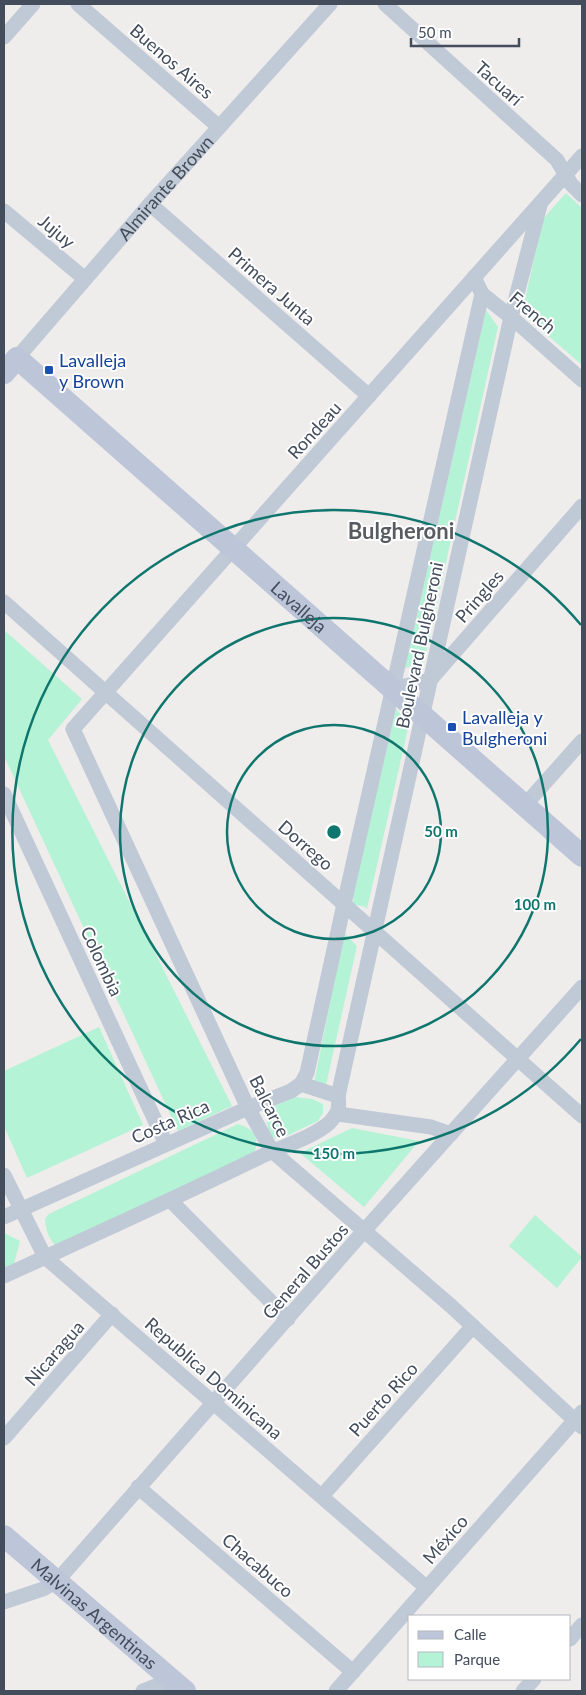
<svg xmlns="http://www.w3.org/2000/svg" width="586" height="1695" viewBox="0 0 586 1695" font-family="Lato,sans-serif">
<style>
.green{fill:#b4f3d5}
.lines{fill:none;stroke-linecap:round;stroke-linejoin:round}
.street{stroke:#c0c9d6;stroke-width:15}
.secondary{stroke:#bcc6d8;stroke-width:22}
.ring{fill:none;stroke:#0f766e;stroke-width:2.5}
.transit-dot{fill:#1a4fb4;stroke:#fff;stroke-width:2}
.labels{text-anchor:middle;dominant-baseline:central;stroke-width:4;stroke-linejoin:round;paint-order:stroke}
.street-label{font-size:18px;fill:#434d5c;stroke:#fff}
.transit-label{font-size:18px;fill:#164399;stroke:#fff;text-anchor:start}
.district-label{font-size:22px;font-weight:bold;fill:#585b62;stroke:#fff}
.centre{fill:#0f766e;stroke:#fff;stroke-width:2.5}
.ring-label{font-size:15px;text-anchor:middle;font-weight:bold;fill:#0f766e;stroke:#fff;stroke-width:4;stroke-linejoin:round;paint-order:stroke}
</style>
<rect width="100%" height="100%" fill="#efecec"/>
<!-- green -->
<g class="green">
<path d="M566,193l16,15v157l-60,-52 21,-94z"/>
<path d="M486,310l12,17 -74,335 -19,6z"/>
<path d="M4,630l78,69 -34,41 184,366 -54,25 -174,-375z"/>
<path d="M396,709l13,15 -42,185 -2,-2 -13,-3 2,-6 -2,-1z"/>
<path d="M344,933l13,13 -31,139 -12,-2z"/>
<path d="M99,1027l44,98 -116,53 -23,-52v-55z"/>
<path d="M295,1097l17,2 11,5v9l-5,8 -38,18 -7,-2c-6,-9 -8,-17 -5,-28z"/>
<path d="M238,1124c17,5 23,15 15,31l-195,94c-9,-10 -12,-17 -13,-30l4,-5z"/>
<path d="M352,1128l67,13 -55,66 -64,-54z"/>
<path d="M535,1215l47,42 -25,31 -48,-42z"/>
<path d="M4,1233l16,8 -6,23 -10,5z"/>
</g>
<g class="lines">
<!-- street -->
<g class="street">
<path d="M78,4l141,123"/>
<path d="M385,4l172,156 14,24 11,11"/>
<path d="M4,37l29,-33"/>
<path d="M582,156l-509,573 175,379 24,43 179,155 131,121"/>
<path d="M150,204l219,192"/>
<path d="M4,211l81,68"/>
<path d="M482,294l29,23 71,63"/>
<path id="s1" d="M17,358l133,-154 180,-200"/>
<path d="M4,602l578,514"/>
<path d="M392,689l38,-9 152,-174"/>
<path d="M4,794l162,350"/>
<path d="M525,805l57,-64"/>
<path d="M301,1084l6,-11 37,-169 138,-610 -8,-17"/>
<path d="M338,1096l173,-779 29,-112"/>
<path d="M338,1114l93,13 20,7"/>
<path d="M4,1175l41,82 382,331"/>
<path d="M171,1201l117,118"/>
<path d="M4,1217l244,-109 43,-17 10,-7 37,12c2,12 0,18 -9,27 -15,14 -51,25 -71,35 -84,41 -169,79 -254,118"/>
<path d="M4,1438l108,-124"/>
<path d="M138,1487l215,185"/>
<path d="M322,1496l151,-170"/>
<path d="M4,1602l39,-13 14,-8 306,-349 219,-245"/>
<path d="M570,1639l12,-14"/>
<path d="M143,1691l28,-11"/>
<path d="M336,1691l246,-279"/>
<path d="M523,1691l11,-12"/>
</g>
<!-- secondary -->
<g class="secondary">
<path id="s2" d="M4,373l13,-15 565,498"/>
<path id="s3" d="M4,1536l181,155"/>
</g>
</g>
<!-- distance rings -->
<g class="ring">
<circle cx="334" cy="832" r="107"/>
<circle cx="334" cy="832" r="214"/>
<path d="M581 1039A322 322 0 1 1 581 625"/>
</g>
<!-- markers -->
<g class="transit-dot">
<rect x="44" y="365" width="10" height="10" rx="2.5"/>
<rect x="447" y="722" width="10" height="10" rx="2.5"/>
</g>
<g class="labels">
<!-- street labels -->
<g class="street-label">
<text transform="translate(172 61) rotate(41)">Buenos Aires</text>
<text transform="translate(499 83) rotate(42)">Tacuarí</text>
<text stroke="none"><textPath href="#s1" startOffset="226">Almirante Brown</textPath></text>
<text transform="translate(57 231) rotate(40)">Jujuy</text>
<text transform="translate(272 286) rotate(41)">Primera Junta</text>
<text transform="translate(533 312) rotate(40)">French</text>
<text transform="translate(314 430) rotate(-48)">Rondeau</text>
<text transform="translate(479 596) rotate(-49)">Pringles</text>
<text stroke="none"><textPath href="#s2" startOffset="396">Lavalleja</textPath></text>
<text transform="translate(419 645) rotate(-78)">Boulevard Bulgheroni</text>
<text transform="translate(306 845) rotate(41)">Dorrego</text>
<text transform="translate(102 961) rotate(65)">Colombia</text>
<text transform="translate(270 1106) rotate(63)">Balcarce</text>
<text transform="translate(170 1121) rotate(-24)">Costa Rica</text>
<text transform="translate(305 1271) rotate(-49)">General Bustos</text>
<text transform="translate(54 1353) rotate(-49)">Nicaragua</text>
<text transform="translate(214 1378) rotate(41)">Republica Dominicana</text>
<text transform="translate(383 1399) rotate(-48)">Puerto Rico</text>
<text transform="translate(445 1539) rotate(-49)">México</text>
<text transform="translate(258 1565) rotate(41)">Chacabuco</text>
<text stroke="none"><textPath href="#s3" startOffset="119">Malvinas Argentinas</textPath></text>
</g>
<!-- transit labels -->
<g class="transit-label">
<text x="59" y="360">Lavalleja<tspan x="59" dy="21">y Brown</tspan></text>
<text x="462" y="717">Lavalleja y<tspan x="462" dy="21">Bulgheroni</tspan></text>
</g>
<!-- district labels -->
<g class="district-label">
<text x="401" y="530">Bulgheroni</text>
</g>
</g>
<circle cx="334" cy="832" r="8" class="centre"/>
<g class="ring-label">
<text x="441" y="837">50 m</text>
<text x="535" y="910">100 m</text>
<text x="334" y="1159">150 m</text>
</g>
<!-- border -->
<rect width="586" height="1695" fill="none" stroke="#434d5c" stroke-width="10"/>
<!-- legend -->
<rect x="408" y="1615" width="162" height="65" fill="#ffffff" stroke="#b4b8be"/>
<rect x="418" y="1631" width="25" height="8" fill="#bcc6d8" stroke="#b4b8be"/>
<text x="454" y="1640" font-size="15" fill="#434d5c">Calle</text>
<rect x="418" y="1652" width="25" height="15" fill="#b4f3d5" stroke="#b4b8be"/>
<text x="454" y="1665" font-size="15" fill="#434d5c">Parque</text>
<!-- scale -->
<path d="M411 38v8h108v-8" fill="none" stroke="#434d5c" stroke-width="2.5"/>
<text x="418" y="38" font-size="15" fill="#434d5c" stroke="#ffffff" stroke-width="4" paint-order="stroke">50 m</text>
</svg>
